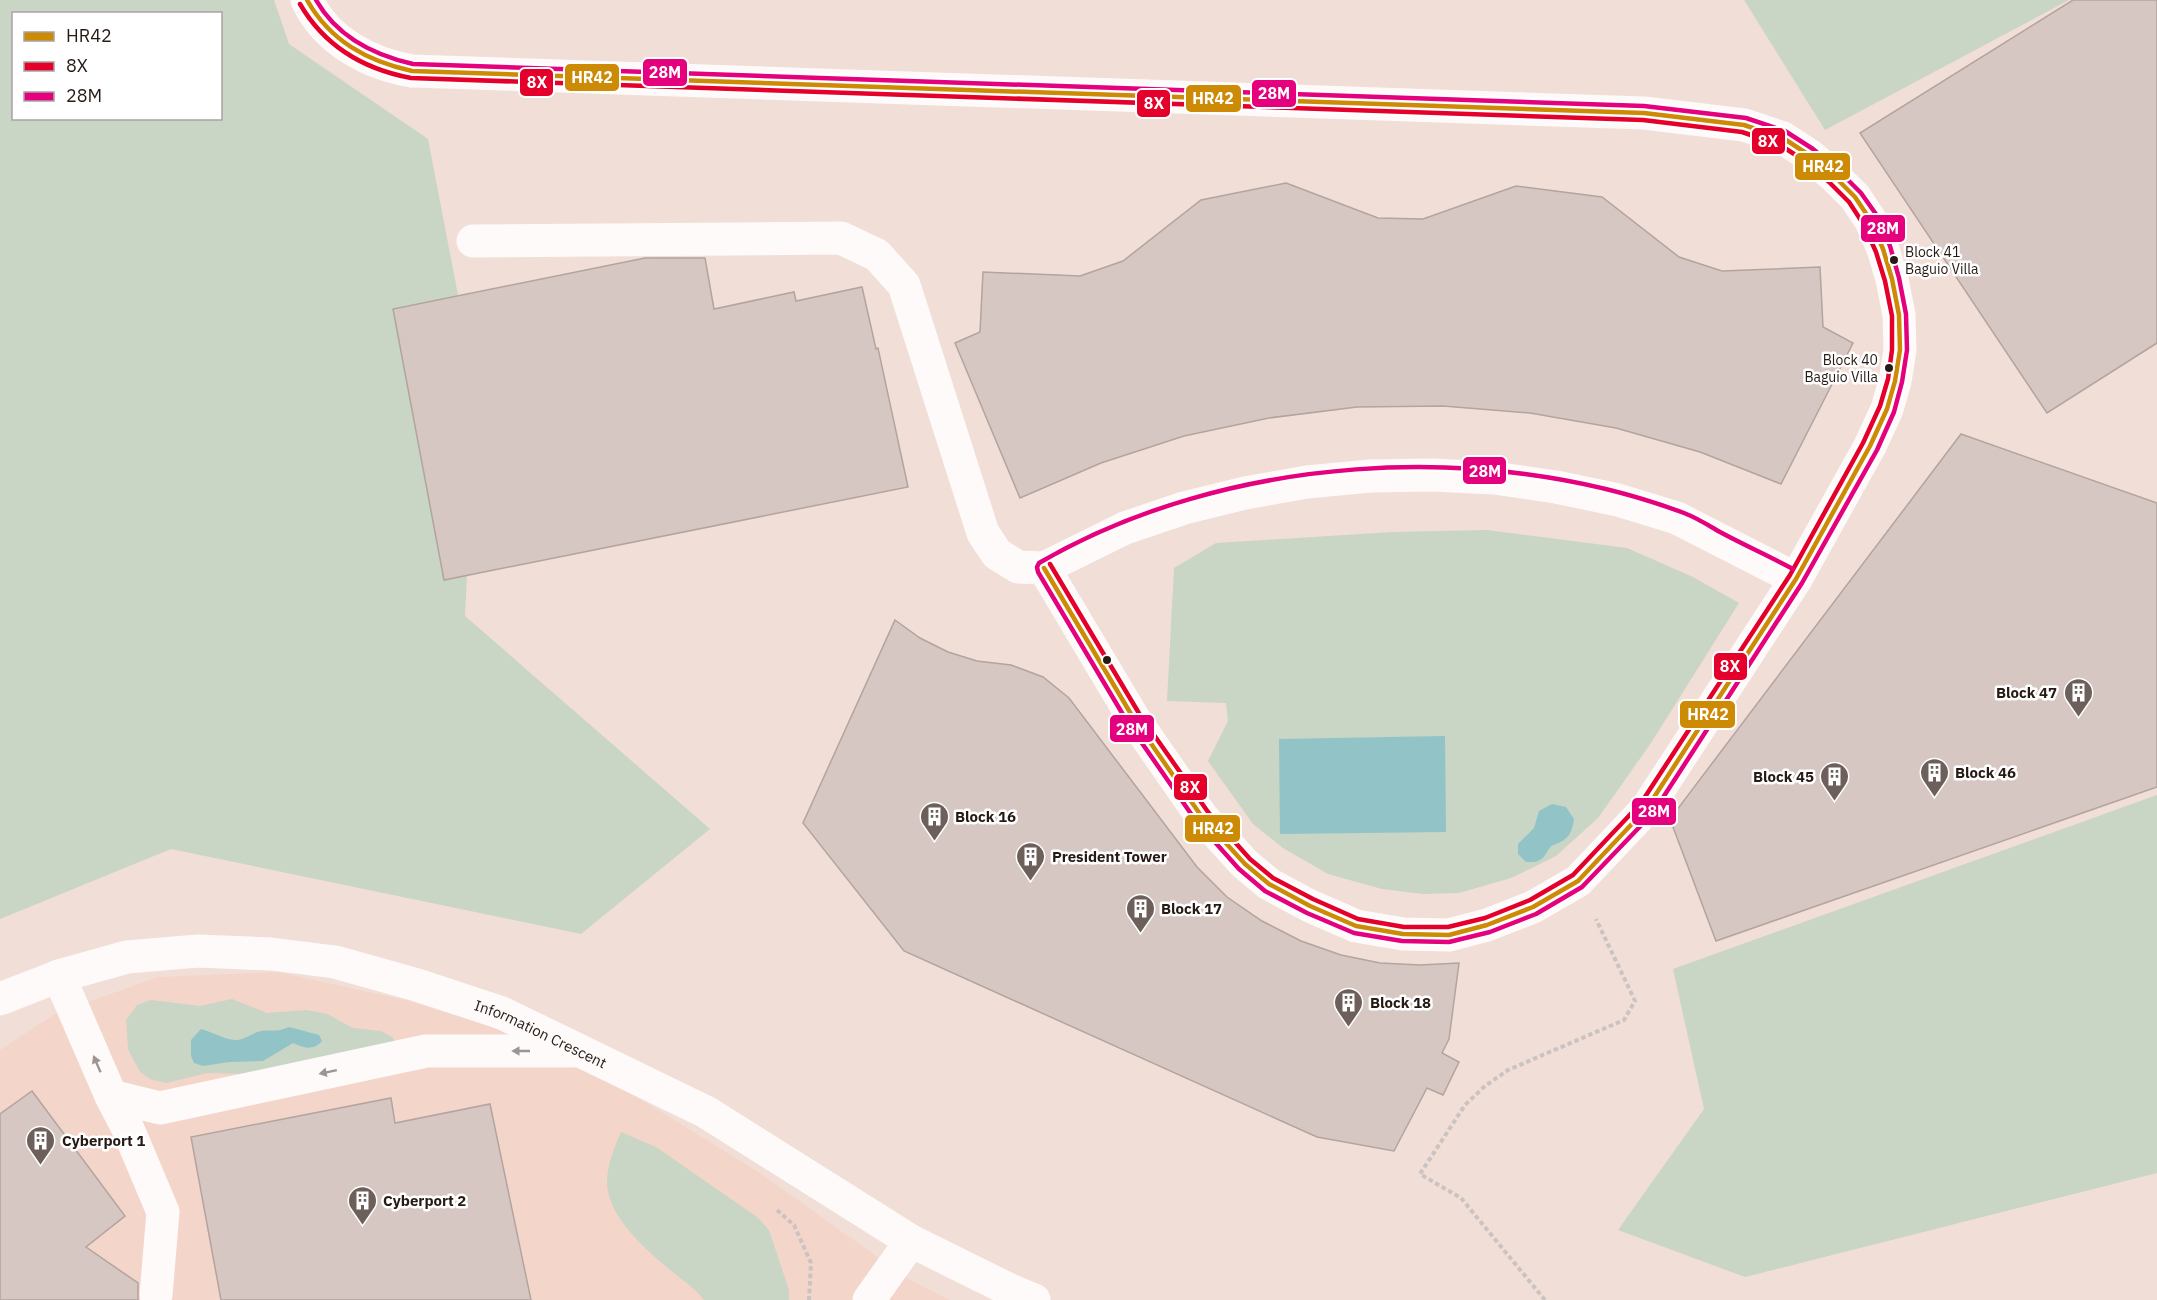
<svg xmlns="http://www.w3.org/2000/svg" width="2157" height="1300" viewBox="0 0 2157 1300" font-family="'IBM Plex Sans',sans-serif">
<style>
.built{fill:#f4d5c9}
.green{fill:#c9d5c5;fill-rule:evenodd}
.water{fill:#92c3c6}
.building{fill:#d6c7c2;stroke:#b2a49e;stroke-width:1.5}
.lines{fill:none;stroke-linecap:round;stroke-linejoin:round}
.path{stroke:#cbc3c1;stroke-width:4;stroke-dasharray:4.5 3;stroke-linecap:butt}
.minor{stroke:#fdfaf9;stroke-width:33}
.bus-1-casing{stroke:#fff;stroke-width:9}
.bus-2-casing{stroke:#fff;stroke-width:9}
.bus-3-casing{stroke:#fff;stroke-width:9}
.bus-1{stroke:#cd8a04;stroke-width:4.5}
.bus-2{stroke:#e4002b;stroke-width:4.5}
.bus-3{stroke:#e5007d;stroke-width:4.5}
.oneway{fill:#9c9592}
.bus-dot{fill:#261a15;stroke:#fff;stroke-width:2}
.labels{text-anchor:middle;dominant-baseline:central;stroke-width:5;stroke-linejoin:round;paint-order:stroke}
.bus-label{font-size:14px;fill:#261a15;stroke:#fff;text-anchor:start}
.poi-label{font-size:15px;font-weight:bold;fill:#261a15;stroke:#fff;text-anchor:start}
.street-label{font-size:15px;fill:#261a15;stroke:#fff}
.line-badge{stroke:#fff;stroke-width:2}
.badge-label{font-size:16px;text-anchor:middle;font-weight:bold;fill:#fff}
</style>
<rect width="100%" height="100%" fill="#f1ded7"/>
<!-- built -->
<path class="built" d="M278,972l131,29 83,26 140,67 128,79 148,106 42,21h-950v-250l55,-36 103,-37z"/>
<!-- green -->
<g class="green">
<path d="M0,0h274l15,44 139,95 48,250 -11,227 245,213 -129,105 -410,-85 -171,70zM14,14h206v104h-206z"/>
<path d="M1744,0h325l-244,130z"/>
<path d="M1487,530l140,18 66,29 46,26 -88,140 -53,75 -42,38 -45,22 -52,15 -36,1 -41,-5 -54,-15 -45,-26 -30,-24 -45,-63 20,-40 -2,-18 -59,-2 7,-133 42,-25 176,-11z"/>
<path d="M2157,795v378l-412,104 -127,-47 86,-121 -31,-140z"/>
<path d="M232,999l35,14 40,-3 20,4 26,14 28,3 11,6 5,8 -147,29 -43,-1 -41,10 -16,-4 -10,-7 -12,-23 -2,-29 11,-15 14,-5 49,6z"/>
<path d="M621,1132l35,15 101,70 12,13 20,60v10h-85c-9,-12 -23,-21 -35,-31 -24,-20 -63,-54 -62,-88 1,-18 7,-33 14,-49z"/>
</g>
<!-- water -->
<g class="water">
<path d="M1445,736l1,96 -166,2 -1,-95z"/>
<path d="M1552,804l14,3 8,12c-3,18 -7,21 -23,27 -8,12 -9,17 -25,16l-8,-8v-10l16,-16 5,-17z"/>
<path d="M289,1027l30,8 3,6c-9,10 -18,7 -29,2l-30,18 -34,1 -26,4 -9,-3 -3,-7v-16l10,-11c12,3 25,12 37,11 7,-1 15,-7 23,-9 12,-2 14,2 28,-4z"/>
</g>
<!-- building -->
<g class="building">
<path d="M2073,0h84v343l-110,70 -187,-280z"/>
<path d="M1286,183l92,35 45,1 93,-33 86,11 77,60 43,14 98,-4 3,60 30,16 -72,141 -81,-32 -84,-24 -86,-15 -87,-7 -86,1 -88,11 -85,18 -83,27 -81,35 -65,-155 25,-11 3,-60 97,4 43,-15 78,-61z"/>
<path d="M645,258h60l9,51 80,-17 2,9 66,-14 14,62 2,-1 30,139 -464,93 -51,-271z"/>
<path d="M1961,434l196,69v284l-441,154 -46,-122z"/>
<path d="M895,620l25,18 28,14 29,9 34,4 32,12 26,21 128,169 30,30 35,24 39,20 40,14 39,8 40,2 39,-2 -10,76 -7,14 17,9 -16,33 -16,-7 -33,63 -77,-14 -413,-186 -101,-128z"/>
<path d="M32,1091l93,125 -39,31 52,36v17h-138v-186z"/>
<path d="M391,1098l4,25 95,-19 41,196h-310l-30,-163z"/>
</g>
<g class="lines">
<!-- path -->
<g class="path">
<path d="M777,1210l17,15 17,38 -2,37"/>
<path d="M1545,1300l-84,-102 -41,-24 45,-69 20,-19 23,-16 116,-50 11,-19 -39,-82"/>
</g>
<!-- minor -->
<g class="minor">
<path d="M307,0c19,41 63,64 105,71l1232,42 100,12 39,13 26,17 25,21 21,21 16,24 12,28 9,30 7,36 1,35 -5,31 -8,28 -17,37 -74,133 -149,229 -69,73 -45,26 -46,18 -38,10 -46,-1 -47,-8 -46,-20 -41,-22 -24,-20 -43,-47 -68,-98 -90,-151"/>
<path d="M473,241l368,-3 36,17 27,30 79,248 14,21 21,13 26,1 81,-40 59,-20 61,-15 62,-11 63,-6 62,-1 62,3 62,9 62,13 59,18 119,61"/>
<path d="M59,976l52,120 49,12 266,-57h147"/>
<path id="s1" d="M0,999l59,-23 68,-19 71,-6 73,3 64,8 82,23 85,28 204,99 205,129 99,49 24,10"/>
<path d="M111,1096l17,33 35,83 -7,83"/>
<path d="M869,1300l42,-59"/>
</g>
<defs>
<path id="bus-1" d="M307,0c23,41 60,61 105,71l1232,42 100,12 39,13 26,17 25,21 21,21 16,24 12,28 9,30 7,36 1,35 -5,31 -8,28 -17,37 -74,133 -149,229 -69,73 -45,26 -46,18 -38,10 -46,-1 -47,-8 -46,-20 -41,-22 -24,-20 -43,-47 -68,-98 -90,-151"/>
<path id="bus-2" d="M300,4c25,43 63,65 111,74l1232,42 99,12 38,13 25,16 24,21 20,20 15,23 12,27 9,29 7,35v34l-4,29 -8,27 -17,37 -73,132 -149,228 -68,72 -43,25 -45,18 -37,9h-44l-46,-8 -45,-20 -40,-21 -23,-19 -42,-47 -68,-97 -90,-151"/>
<path id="bus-3" d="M316,0c21,37 57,55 97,64l1231,42 102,12 39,13 28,18 26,22 22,22 17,24 12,29 9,32 7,36 1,36 -5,32 -8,30 -17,38 -75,133 -149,230 -71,74 -46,27 -46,18 -41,10 -47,-1 -48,-8 -47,-20 -42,-22 -26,-22 -43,-48 -68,-98 -90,-151 -1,-5 2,-4c185,-108 445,-125 645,-50 13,5 24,12 36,19 24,13 49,24 73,37"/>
</defs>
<!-- bus-1 casing -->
<use href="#bus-1" class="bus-1-casing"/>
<!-- bus-2 casing -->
<use href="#bus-2" class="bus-2-casing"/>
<!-- bus-3 casing -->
<use href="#bus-3" class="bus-3-casing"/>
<!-- bus-1 -->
<use href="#bus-1" class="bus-1"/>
<!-- bus-2 -->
<use href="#bus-2" class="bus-2"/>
<!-- bus-3 -->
<use href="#bus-3" class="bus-3"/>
</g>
<!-- one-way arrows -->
<defs><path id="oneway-solid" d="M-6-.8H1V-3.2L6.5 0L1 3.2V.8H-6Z" transform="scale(1.5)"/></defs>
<g class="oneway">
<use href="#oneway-solid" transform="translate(521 1051) rotate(-180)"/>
<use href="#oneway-solid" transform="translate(97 1064) rotate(-113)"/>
<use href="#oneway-solid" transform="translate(328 1072) rotate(168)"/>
</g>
<!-- icons -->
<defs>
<symbol id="building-pin" viewBox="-11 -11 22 30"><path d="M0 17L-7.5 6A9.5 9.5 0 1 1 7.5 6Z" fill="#6d5f59" stroke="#fff"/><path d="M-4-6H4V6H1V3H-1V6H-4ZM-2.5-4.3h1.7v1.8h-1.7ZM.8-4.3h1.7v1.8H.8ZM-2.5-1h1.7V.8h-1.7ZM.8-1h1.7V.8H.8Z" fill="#fff"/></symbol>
</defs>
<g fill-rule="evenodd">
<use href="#building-pin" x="2062" y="676" width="33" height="45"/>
<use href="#building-pin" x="1918" y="756" width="33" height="45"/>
<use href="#building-pin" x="1818" y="760" width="33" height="45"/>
<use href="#building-pin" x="918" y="800" width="33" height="45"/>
<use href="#building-pin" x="1014" y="840" width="33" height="45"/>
<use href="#building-pin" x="1124" y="892" width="33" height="45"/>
<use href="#building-pin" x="1332" y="986" width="33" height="45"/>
<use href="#building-pin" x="24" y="1124" width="33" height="45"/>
<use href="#building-pin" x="346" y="1184" width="33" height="45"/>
</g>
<!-- markers -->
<g class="bus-dot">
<circle cx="1894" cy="260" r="5"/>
<circle cx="1889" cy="368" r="5"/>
<circle cx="1107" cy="660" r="5"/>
</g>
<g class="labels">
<!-- bus labels -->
<g class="bus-label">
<text x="1905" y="252">Block 41<tspan x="1905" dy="17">Baguio Villa</tspan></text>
<text x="1878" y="360" text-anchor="end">Block 40<tspan x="1878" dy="17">Baguio Villa</tspan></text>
</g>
<!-- poi labels -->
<g class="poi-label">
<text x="2057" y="692" text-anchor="end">Block 47</text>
<text x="1955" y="772">Block 46</text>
<text x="1814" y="776" text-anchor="end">Block 45</text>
<text x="955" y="816">Block 16</text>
<text x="1052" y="856">President Tower</text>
<text x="1161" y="908">Block 17</text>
<text x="1370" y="1002">Block 18</text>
<text x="62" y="1140">Cyberport 1</text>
<text x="383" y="1200">Cyberport 2</text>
</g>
<!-- street labels -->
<g class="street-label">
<text stroke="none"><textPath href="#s1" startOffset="561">Information Crescent</textPath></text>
</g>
</g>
<g class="line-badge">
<rect x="642" y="58" width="46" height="29" rx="6" fill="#e5007d"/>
<rect x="564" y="63" width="56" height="29" rx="6" fill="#cd8a04"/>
<rect x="519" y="68" width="35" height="29" rx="6" fill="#e4002b"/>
<rect x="1251" y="79" width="46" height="29" rx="6" fill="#e5007d"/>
<rect x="1185" y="84" width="57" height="29" rx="6" fill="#cd8a04"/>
<rect x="1136" y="89" width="35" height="29" rx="6" fill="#e4002b"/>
<rect x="1751" y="127" width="35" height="28" rx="6" fill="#e4002b"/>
<rect x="1794" y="152" width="57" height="29" rx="6" fill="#cd8a04"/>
<rect x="1860" y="214" width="46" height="29" rx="6" fill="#e5007d"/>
<rect x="1462" y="456" width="45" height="29" rx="6" fill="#e5007d"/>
<rect x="1713" y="652" width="35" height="29" rx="6" fill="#e4002b"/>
<rect x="1679" y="700" width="57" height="29" rx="6" fill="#cd8a04"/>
<rect x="1109" y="714" width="46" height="29" rx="6" fill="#e5007d"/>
<rect x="1173" y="773" width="35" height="28" rx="6" fill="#e4002b"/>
<rect x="1631" y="797" width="46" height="29" rx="6" fill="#e5007d"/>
<rect x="1184" y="814" width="57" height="29" rx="6" fill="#cd8a04"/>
</g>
<g class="badge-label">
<text x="665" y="78">28M</text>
<text x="592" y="83">HR42</text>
<text x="537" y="88">8X</text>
<text x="1274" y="99">28M</text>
<text x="1213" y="104">HR42</text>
<text x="1154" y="109">8X</text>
<text x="1768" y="147">8X</text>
<text x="1823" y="172">HR42</text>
<text x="1883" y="234">28M</text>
<text x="1485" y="477">28M</text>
<text x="1730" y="672">8X</text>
<text x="1708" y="720">HR42</text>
<text x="1132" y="735">28M</text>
<text x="1190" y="793">8X</text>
<text x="1654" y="817">28M</text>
<text x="1213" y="834">HR42</text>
</g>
<!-- legend -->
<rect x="12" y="12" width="210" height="108" fill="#ffffff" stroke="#a8a3a1" stroke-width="1.5"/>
<rect x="24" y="32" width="30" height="9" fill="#cd8a04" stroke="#a8a3a1" stroke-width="1.5"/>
<text x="66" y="42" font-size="18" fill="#261a15">HR42</text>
<rect x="24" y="62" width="30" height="9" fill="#e4002b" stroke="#a8a3a1" stroke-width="1.5"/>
<text x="66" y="72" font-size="18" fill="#261a15">8X</text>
<rect x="24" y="92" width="30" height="9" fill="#e5007d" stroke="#a8a3a1" stroke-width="1.5"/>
<text x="66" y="102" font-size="18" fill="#261a15">28M</text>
</svg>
